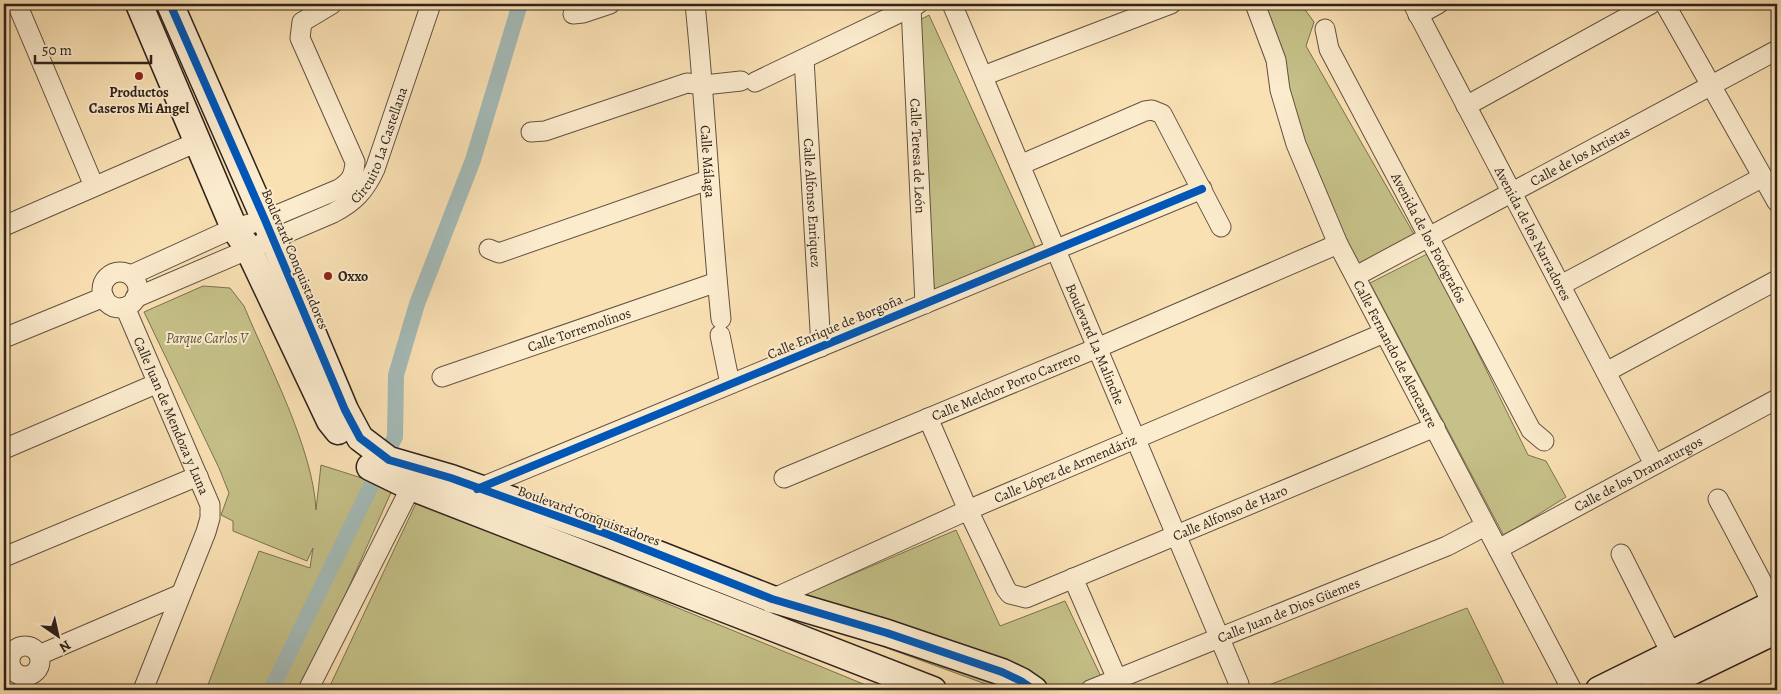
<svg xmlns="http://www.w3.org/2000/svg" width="1781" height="694" viewBox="0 0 1781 694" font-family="Alegreya,serif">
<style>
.green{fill:#c5c188;stroke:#7a7252}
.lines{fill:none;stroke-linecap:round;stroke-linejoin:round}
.canal{stroke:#a4bbb8;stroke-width:16}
.street-casing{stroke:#625241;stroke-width:21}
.secondary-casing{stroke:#2f221b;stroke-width:29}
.street{stroke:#fcecce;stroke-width:19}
.secondary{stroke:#fcecce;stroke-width:26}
.cycleway-casing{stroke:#fcecce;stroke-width:11}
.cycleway{stroke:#0057b8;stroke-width:8}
.poi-dot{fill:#8f2418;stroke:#fcecce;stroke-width:2}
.labels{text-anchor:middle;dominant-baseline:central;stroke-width:4;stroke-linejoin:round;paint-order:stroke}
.poi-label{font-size:14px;font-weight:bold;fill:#2f221b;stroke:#fcecce}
.street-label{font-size:14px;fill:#2f221b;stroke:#fcecce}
.park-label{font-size:14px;font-style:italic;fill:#5c523c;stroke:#fcecce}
</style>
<rect width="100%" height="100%" fill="#fae1b4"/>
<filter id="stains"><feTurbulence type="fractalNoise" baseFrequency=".004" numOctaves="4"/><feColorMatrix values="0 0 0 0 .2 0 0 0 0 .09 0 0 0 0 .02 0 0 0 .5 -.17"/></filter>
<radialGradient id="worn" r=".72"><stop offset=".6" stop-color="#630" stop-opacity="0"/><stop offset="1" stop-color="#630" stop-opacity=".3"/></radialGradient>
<!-- green -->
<g class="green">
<path d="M1262,4h39l13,18 -8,24 109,190 -57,30 -42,-93 -29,-84z"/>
<path d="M929,15l107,234 -102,43 -16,-271z"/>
<path d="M1429,253l99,202 18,6 20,36 -62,39 -134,-253z"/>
<path d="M203,286l27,2 14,18c24,58 69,142 72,204l5,-45 72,23 -90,202h-97l53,-139 51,17 3,-20 -6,13 -74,-30v-10l-12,-6 8,-22 -10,-25 -75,-156z"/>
<path d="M417,501l461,189h-550z"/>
<path d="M956,530l44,96 65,-25 38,80 -26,9h-75l-197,-72 -6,-21z"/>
<path d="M1467,608l40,82h-251z"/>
</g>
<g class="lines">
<!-- canal -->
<g class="canal">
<path d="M389,449l6,-12 1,-62 21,-71 56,-144 47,-156"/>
<path d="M271,690l103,-210"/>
</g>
<defs>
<g id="street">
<path d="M17,4l77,182"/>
<path id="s1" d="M695,4c11,105 15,210 26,315"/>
<path id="s2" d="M952,4l287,680"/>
<path id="s3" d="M1255,4l21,56 4,30 16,54 42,100 234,446"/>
<path id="s4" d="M1413,4l241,460"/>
<path d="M1665,4l112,198"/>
<path id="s5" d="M911,7l14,297"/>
<path d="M573,14l10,-1 27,-9"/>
<path d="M1418,15l20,-11"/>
<path id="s6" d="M1325,29l4,20 202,381 13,11"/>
<path id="s7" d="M804,59l17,288"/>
<path d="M983,76l188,-72"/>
<path d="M755,82l163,-78"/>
<path d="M1466,106l185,-102"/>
<path d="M531,132l14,-1 142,-48 17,2 37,-4"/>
<path d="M1020,165l125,-54 7,-1 10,4 59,113"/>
<path d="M4,226l193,-84"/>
<path d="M489,249l10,4 209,-73"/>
<circle cx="120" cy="290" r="18"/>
<path d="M131,275l103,-47 31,-8 74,-31c12,-8 15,-13 16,-27l-55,-124 2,-16 30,-18"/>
<path id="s8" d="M1356,276l421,-226"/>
<path d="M1561,285l202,-108"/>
<path id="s9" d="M135,298l198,-85c21,-11 32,-22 42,-44l56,-165"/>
<path id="s10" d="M125,307l85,198v13l-4,14 -63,158"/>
<path d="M720,335l10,49"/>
<path d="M4,338l100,-41"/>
<path d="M1606,372l171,-92"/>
<path id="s11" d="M442,377l275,-95"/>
<path id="s12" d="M928,418l40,92 38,79 4,5 16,4 409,-171"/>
<path d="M4,449l154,-66"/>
<path id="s13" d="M784,478l313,-130 241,-104"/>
<path d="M477,489l725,-300"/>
<path d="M1718,499l44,83 15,34"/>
<path id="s14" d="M1498,549l279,-150"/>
<path d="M1621,554l51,101"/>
<path d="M4,557l194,-81"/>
<path d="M1073,578l44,101"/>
<path id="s15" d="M771,603l1,-4 196,-89 416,-177"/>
<circle cx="25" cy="661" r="15"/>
<path d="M39,655l142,-61"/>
<path d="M308,690l103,-203"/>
<path id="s16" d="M1090,690l357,-144 38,-20"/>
</g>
<g id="secondary">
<path d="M139,4l95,224 14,20 82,173 8,10"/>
<path d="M170,4l95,216 80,190 15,28 29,22 62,18 156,56 165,65 115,34 115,39 19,9 13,9"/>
<path d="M370,467l41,20 522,203"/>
<path d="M1599,690l178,-88"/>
<path d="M1653,690l124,-60"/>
</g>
</defs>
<!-- street casing -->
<use href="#street" class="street-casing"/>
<!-- secondary casing -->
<use href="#secondary" class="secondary-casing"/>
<!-- street -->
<use href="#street" class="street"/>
<!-- secondary -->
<use href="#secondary" class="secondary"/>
<defs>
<g id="cycleway">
<path d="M170,4l95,216 80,190 15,28 29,22 62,18 156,56 165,65 115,34 115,39 19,9 13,9"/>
<path d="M477,489l725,-300"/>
</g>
</defs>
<!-- cycleway casing -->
<use href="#cycleway" class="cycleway-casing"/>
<!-- cycleway -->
<use href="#cycleway" class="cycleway"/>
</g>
<!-- markers -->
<g class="poi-dot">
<circle cx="139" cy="76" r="5"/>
<circle cx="328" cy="276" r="5"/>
</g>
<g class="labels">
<!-- poi labels -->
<g class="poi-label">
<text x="139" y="92">Productos<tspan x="139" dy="16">Caseros Mi Angel</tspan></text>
<text x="338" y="276" text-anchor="start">Oxxo</text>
</g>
<!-- street labels -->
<g class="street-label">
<text stroke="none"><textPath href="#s9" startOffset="301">Circuito La Castellana</textPath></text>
<text stroke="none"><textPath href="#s5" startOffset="149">Calle Teresa de León</textPath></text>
<text stroke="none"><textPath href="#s8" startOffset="254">Calle de los Artistas</textPath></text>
<text stroke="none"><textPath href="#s1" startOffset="158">Calle Málaga</textPath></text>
<text stroke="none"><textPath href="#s7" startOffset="144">Calle Alfonso Enriquez</textPath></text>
<text stroke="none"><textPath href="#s4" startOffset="259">Avenida de los Narradores</textPath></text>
<text stroke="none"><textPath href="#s6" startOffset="234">Avenida de los Fotógrafos</textPath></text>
<text transform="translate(295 259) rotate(67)">Boulevard Conquistadores</text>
<text transform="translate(835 327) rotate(-23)">Calle Enrique de Borgoña</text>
<text stroke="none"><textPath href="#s11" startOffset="145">Calle Torremolinos</textPath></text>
<text stroke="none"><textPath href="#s2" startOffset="369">Boulevard La Malinche</textPath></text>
<text stroke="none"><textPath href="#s3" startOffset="379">Calle Fernando de Alencastre</textPath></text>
<text stroke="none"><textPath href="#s13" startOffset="240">Calle Melchor Porto Carrero</textPath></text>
<text stroke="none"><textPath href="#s10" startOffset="118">Calle Juan de Mendoza y Luna</textPath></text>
<text stroke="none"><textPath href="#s15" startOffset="325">Calle López de Armendáriz</textPath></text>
<text stroke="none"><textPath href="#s14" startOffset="159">Calle de los Dramaturgos</textPath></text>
<text stroke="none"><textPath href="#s12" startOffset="432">Calle Alfonso de Haro</textPath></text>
<text transform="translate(589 516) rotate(20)">Boulevard Conquistadores</text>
<text stroke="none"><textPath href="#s16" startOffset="214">Calle Juan de Dios Güemes</textPath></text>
</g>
<!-- park labels -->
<g class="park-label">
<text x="207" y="338">Parque Carlos V</text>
</g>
</g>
<!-- margin -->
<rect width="1781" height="694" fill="none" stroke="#fae1b4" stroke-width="20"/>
<rect x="5" y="5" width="1771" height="684" fill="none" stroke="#2f221b" stroke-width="2.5"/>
<rect x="10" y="10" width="1761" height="674" fill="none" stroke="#2f221b"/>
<!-- north arrow -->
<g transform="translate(58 636) rotate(146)" stroke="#fcecce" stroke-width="4" paint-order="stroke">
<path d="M0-4L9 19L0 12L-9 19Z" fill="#2f221b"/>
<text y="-8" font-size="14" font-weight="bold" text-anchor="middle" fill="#2f221b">N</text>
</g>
<!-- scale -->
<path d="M35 55v8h116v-8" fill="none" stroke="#2f221b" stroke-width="2.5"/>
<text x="42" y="55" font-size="15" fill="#2f221b" stroke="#fcecce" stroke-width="4" paint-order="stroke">50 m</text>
<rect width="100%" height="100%" filter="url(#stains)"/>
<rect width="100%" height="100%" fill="url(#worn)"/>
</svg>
